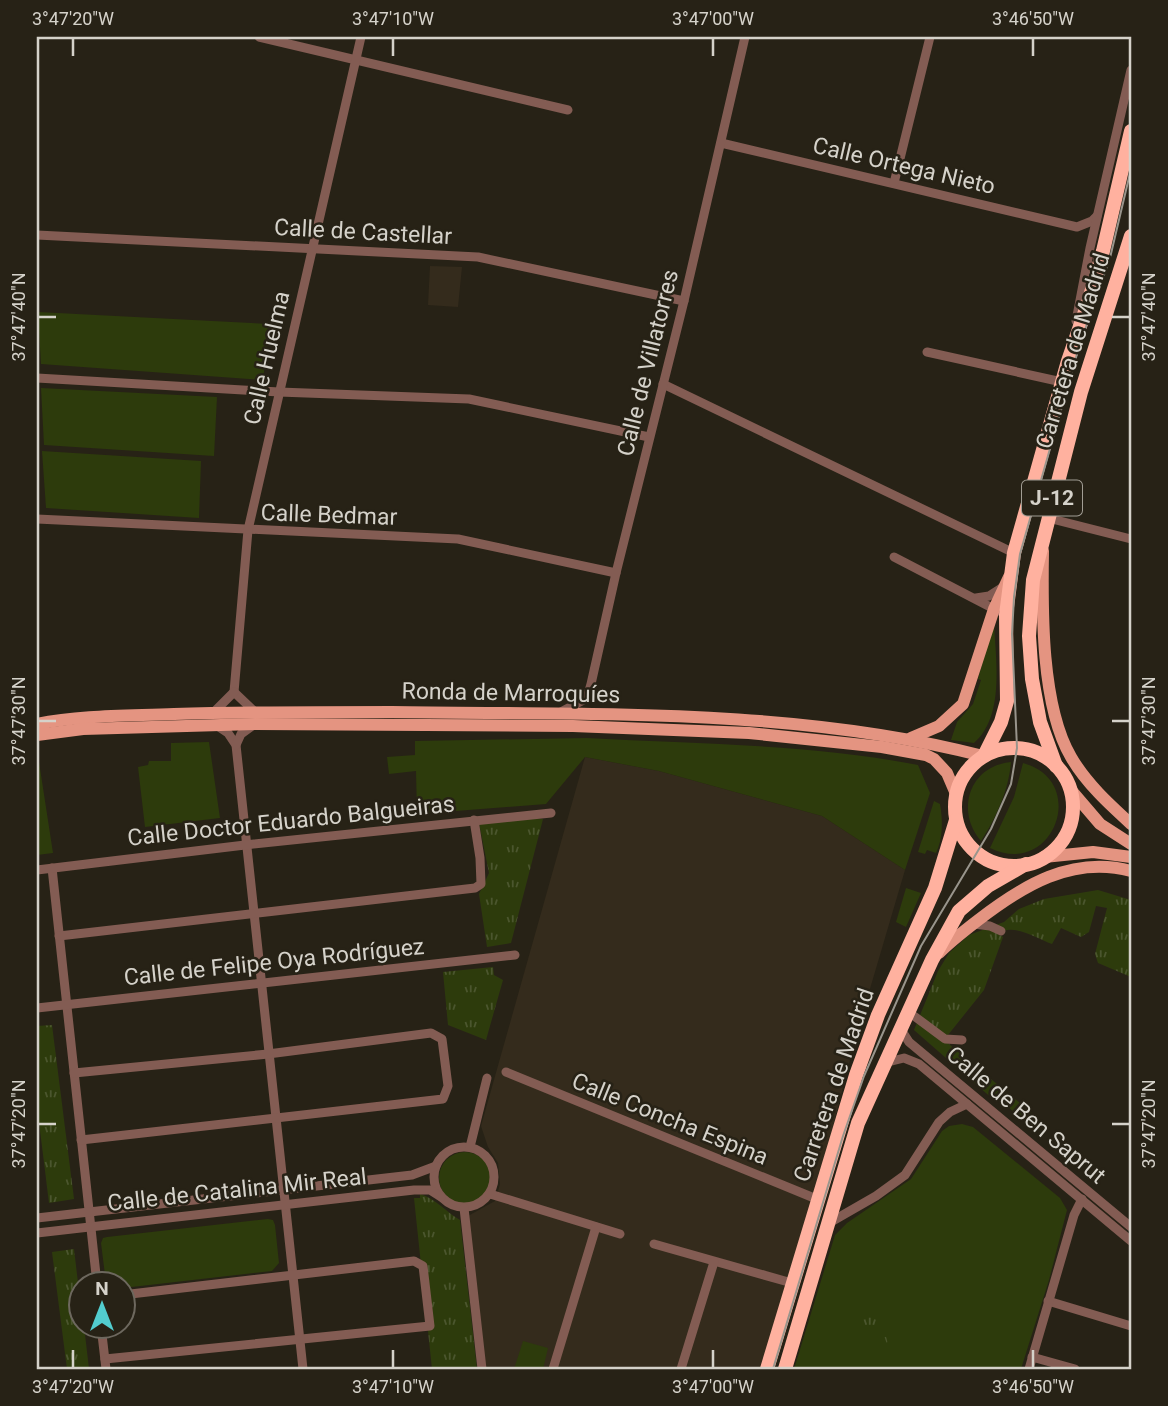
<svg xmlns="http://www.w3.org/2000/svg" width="1168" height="1406" viewBox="0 0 1168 1406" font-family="Roboto,sans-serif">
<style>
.commercial{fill:#342b1c}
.green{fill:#2d3b0c}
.park{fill:url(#park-tufts)}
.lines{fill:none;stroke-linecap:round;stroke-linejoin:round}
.minor{stroke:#835c53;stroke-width:9}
.major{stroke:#e49481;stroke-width:12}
.highway{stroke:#ffb19f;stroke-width:14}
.tram{stroke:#99958c;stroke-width:2}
.ticks{fill:none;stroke:#d5d2ca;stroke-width:2.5}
.labels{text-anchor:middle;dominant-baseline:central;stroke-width:5;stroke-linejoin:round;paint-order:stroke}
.shield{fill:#272216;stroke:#a19d94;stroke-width:2}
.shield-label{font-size:21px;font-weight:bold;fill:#d5d2ca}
.street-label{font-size:23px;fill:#d5d2ca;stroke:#272216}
.neatline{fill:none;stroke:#d5d2ca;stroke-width:2.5}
.ticks-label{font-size:18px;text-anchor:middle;fill:#d5d2ca}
</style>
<defs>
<pattern id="park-tufts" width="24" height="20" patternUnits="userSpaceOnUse" patternTransform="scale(1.75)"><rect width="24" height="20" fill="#2d3b0c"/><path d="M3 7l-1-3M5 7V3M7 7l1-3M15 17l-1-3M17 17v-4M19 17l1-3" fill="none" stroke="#4b562e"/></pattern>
</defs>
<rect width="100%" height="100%" fill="#272216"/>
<!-- commercial -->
<g class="commercial">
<path d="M430,266l32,1 -4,40 -30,-2z"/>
<path d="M585,757l74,14 163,45 83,54 -48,163 -51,199 -44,137h-276l-1,-2 -17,-151 27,-15 5,-17 -2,-21 -10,-16 -7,-21z"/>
</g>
<!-- green -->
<g class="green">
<path d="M38,312l232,12 -7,56 -222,-16z"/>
<path d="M41,388l176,9 -3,59 -170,-11z"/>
<path d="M42,451l159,10 -2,57 -153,-10z"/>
<path d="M994,620c1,37 12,95 -20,123l-23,-3 6,-18 16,-18 8,-24 -3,-1z"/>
<path d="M587,738c110,6 223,6 331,27l12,28 -25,77 -83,-54 -163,-45 -74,-14 -39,47 -129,10 -1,-43 -27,3 -2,-17 28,-2v-14z"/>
<path d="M209,742l11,76 -75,9 -7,-60 10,-2 1,-4h22v-18z"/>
<path d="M37,749l16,104 -16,2z"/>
<path d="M1011,762c-2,27 -15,56 -30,79 -26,-30 -12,-75 30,-79z"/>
<path d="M1023,763c67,18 30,116 -33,85l24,-51z"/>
<path d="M934,801l6,3c3,16 3,35 -4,49l-9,-3 -2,4 -7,-2z"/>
<path d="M906,888l15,5 -15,34 -10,-5z"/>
<path d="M962,1124l11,3 87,71 7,12 -18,70 -28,89h-227l41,-134 12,-12 64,-44 31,-48 7,-5z"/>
<circle cx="465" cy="1178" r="26"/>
<path d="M268,1219l5,1 2,5 4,38 -7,8 -149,17 -1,-4 -16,-1 -5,-40 2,-5 4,-1z"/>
<path d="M523,1341l25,7 -5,21h-29z"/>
</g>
<!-- park -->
<g class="park">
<path d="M526,818l17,1 -32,124 -24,4 -8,-53 10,-21 -10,-50z"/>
<path d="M1098,890l33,10v77l-33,-14 -3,-9 12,-46 -11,-2 -7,26 -8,5 -20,-9 -9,16c-16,-6 -40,-22 -54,-10l5,3 -19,53 -40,50 88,73 -7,8 -23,-19 -8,-2 -80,-70 24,-59 11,-18 20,-18 35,-13 15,-13 25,-10z"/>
<path d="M493,967l1,8 9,5 -17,60 -38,-15 -5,-53z"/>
<path d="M52,1025l22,174 -25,4 -12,-97v-80z"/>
<path d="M420,1194c15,4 26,18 40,26l17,149h-45l-18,-171h6z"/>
<path d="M74,1249l6,51v26h4l5,43h-22l-15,-117z"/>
<path d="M879,1305l9,40 -23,5 -10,-39z"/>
</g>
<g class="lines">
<!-- minor -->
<g class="minor">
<path d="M259,37l309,73"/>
<path d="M721,143l356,84 15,-6 5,-5"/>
<path d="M894,183l36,-146"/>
<path d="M37,235l441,22 206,44"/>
<path d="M1076,321l14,-73 41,-178"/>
<path d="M927,352l135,30"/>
<path d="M37,378l242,14 190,7 180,38"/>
<path d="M663,384l351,169"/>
<path d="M1048,518l83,21"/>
<path d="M37,519l421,20 158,34"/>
<path d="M894,557l104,54"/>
<path d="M976,598l13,-2 14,-9"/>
<path d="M234,692l14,-162 113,-493"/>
<path d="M234,692l21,20"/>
<path d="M561,712l26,-14 4,-14 25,-111 68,-272 61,-264"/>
<path d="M213,713l21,-21"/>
<path d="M216,725l12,8 8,12 67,624"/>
<path d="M236,745l5,-11 14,-10"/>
<path d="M52,868l45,416"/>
<path d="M37,870l208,-25 306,-32"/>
<path d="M974,924l16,2 11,5"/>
<path d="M59,936l416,-48 6,-4 -1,-26 -6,-38"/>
<path d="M37,1008l478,-53"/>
<path d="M914,1016l31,23 17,1"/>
<path d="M900,1028l9,14 222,185"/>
<path d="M884,1063l20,-5 15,6 212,177"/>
<path d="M506,1072l313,128"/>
<path d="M74,1073l194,-19 163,-21 11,6 6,47 -5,13 -362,41"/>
<circle cx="464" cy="1177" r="30"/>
<path d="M470,1147l17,-69"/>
<path d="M490,1194l130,40"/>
<path d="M464,1208l18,161"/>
<path d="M37,1218l375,-43 24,-9"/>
<path d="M829,1223l47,-27 29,-21 34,-53 11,-10 17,-8"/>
<path d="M37,1233l377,-43h16l11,7"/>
<path d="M654,1244l138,39"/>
<path d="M1048,1301l83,25"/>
<path d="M101,1326l5,43"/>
<path d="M1032,1357l43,12"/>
<path d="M105,1359l325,-33 -7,-60 -9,-5 -292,34"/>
<path d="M553,1369l43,-142"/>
<path d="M681,1369l33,-107"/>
<path d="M1029,1369l45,-154 8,-16"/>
</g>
<!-- major -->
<g class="major">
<path d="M1043,551c-1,59 -2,155 28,206 15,26 38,47 60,67"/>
<path d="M37,724c45,-9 92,-8 137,-10 73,-2 145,-2 218,-2 193,3 403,-5 591,44"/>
<path d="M37,735l46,-6 172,-5 318,2 176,7 133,14 44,8 8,4 13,14 9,21"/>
<path d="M911,738l28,-12 24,-22 31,-95 15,-32"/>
<path d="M1070,789l30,35 31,20"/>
<path d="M1044,857l49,-5 38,5"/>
<path d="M939,953c12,-12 25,-22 38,-32 45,-35 95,-66 154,-50"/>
</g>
<!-- highway -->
<g class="highway">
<circle cx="1014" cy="807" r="59"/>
<path d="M985,754l16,-32 6,-21 -1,-86 8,-62 54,-192 21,-61 14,-49 28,-120"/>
<path d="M1056,766l-16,-44 -8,-43 -3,-43 4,-56 48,-188 50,-156"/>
<path d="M767,1369l89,-294 22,-60 57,-127 21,-68"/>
<path d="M785,1369l73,-246 74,-163 27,-49 29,-25 38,-22"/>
</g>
<!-- tram -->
<path class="tram" d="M773,1369l70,-233 21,-60 57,-130 70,-117 20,-45 6,-36 -5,-114 2,-37 6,-43 59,-207 31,-89 21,-89"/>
</g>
<!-- ticks -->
<path class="ticks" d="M73,38v18M393,38v18M713,38v18M1033,38v18M38,317h18M1112,317h18M38,721h18M1112,721h18M38,1124h18M1112,1124h18M73,1350v18M393,1350v18M713,1350v18M1033,1350v18"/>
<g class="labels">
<!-- shield labels -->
<rect class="shield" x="1022" y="480.5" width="60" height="35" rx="5"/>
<g class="shield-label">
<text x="1052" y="498">J-12</text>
</g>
<!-- street labels -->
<g class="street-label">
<text transform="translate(904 166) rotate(13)">Calle Ortega Nieto</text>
<text transform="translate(363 232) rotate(3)">Calle de Castellar</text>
<text transform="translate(1073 351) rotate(-73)">Carretera de Madrid</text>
<text transform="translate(267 358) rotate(-77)">Calle Huelma</text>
<text transform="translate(648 363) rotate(-76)">Calle de Villatorres</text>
<text transform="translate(329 515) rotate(2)">Calle Bedmar</text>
<text transform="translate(511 693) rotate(1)">Ronda de Marroquíes</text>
<text transform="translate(291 821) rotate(-6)">Calle Doctor Eduardo Balgueiras</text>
<text transform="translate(274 962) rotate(-6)">Calle de Felipe Oya Rodríguez</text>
<text transform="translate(834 1085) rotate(-71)">Carretera de Madrid</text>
<text transform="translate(1026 1115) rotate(40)">Calle de Ben Saprut</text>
<text transform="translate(670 1119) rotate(22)">Calle Concha Espina</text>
<text transform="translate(237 1190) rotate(-6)">Calle de Catalina Mir Real</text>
</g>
</g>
<!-- border -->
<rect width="1168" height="1406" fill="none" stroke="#272216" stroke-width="77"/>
<!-- north arrow -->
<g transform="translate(102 1305)"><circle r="33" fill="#272216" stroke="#6d685e" stroke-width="2"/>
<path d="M0-5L12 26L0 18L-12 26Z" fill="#52cdcf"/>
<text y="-10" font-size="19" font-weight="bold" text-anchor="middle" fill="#d5d2ca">N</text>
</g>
<rect x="38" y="38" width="1092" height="1330" class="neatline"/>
<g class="ticks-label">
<text x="73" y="25">3°47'20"W</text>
<text x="393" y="25">3°47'10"W</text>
<text x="713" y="25">3°47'00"W</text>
<text x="1033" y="25">3°46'50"W</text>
<text transform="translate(19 317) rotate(-90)" y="6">37°47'40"N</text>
<text transform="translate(1149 317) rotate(-90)" y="6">37°47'40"N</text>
<text transform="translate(19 721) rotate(-90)" y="6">37°47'30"N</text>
<text transform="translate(1149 721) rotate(-90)" y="6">37°47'30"N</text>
<text transform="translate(19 1124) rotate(-90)" y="6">37°47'20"N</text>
<text transform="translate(1149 1124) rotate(-90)" y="6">37°47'20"N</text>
<text x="73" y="1393">3°47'20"W</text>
<text x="393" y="1393">3°47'10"W</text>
<text x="713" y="1393">3°47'00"W</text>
<text x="1033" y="1393">3°46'50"W</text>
</g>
</svg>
